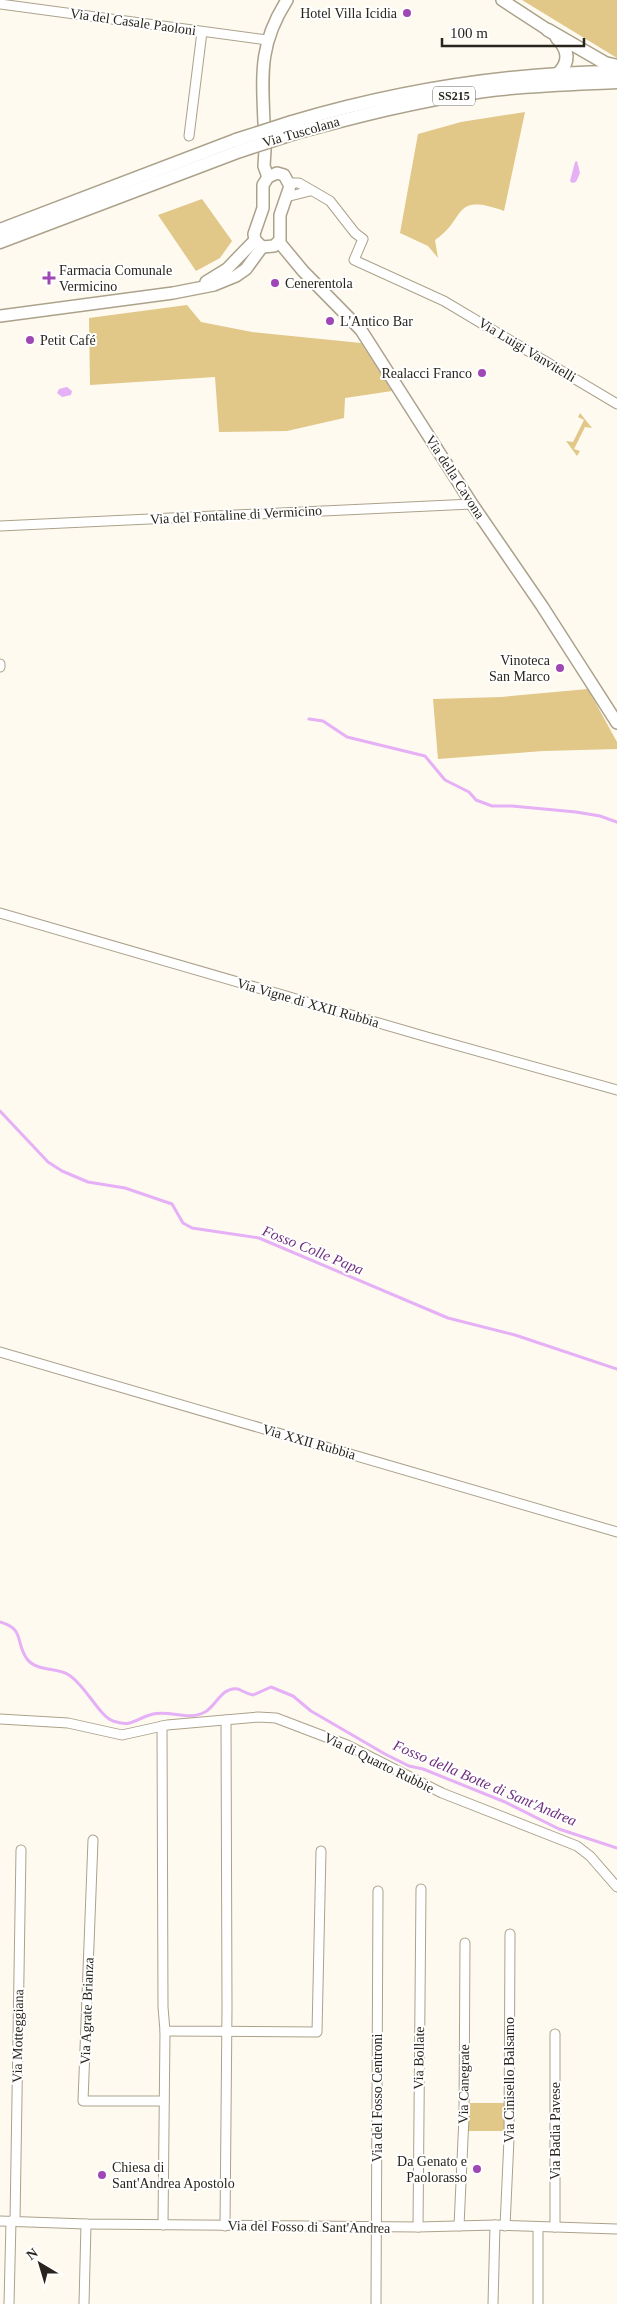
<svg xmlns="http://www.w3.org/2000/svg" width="617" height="2304" viewBox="0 0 617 2304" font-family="'Times New Roman',serif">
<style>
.green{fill:#e1c788}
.water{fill:#e6b0f6}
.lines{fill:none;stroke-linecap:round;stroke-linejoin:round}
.stream{stroke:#e6b0f6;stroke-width:3}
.minor-casing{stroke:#aca28b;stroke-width:11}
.secondary-casing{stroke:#aca28b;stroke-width:14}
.primary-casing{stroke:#aca28b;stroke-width:15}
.minor{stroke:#fff;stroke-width:9}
.secondary{stroke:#fff;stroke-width:11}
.primary{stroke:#fff;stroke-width:12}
.primary-bridge-casing{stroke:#aca28b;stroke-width:15;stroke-linecap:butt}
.primary-bridge{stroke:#fff;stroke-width:12}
.poi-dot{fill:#9e47b5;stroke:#fff;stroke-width:2}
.labels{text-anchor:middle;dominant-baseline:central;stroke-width:4;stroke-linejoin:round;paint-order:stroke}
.shield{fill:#fff;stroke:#696660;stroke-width:1}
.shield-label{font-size:12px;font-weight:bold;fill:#29251c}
.poi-label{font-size:14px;fill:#29251c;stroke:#fff;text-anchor:start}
.street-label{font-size:14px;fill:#29251c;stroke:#fff}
.water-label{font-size:15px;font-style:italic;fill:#6d2e7e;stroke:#fff}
</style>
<rect width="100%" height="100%" fill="#fefaf0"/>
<!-- green -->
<g class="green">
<path d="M522,0h95v58z"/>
<path d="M525,112l-21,99c-53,-19 -37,8 -69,29l3,18 -10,-12 -28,-13 18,-99 43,-12z"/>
<path d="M202,199l30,42 -12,17 -24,13 -38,-56z"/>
<path d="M187,305l14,17 51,10 109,11 31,48 -47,7 -1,20 -57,13 -68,1 -4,-55 -125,8 -1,-67z"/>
<path d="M580,413l12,15 -7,-1 -11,22 6,2 -3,5 -11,-15 7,1 11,-22 -6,-3z"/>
<path d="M588,689l29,53v7l-74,2 -105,8 -5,-60 68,-2z"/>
<path d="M468,2103h37v28h-38z"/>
</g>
<!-- water -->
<g class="water">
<path d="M577,161l3,12 -4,9 -4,1 -2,-2 5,-19z"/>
<path d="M67,387l5,4 -1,4 -9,2 -5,-4 2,-4z"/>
</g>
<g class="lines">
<!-- stream -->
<g class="stream">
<path d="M309,719l14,2 24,16 78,19 20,24 24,12 7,8 16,6h20l64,6 24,4 17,6"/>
<path d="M0,1111l48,51 14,9 26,11 37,6 47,16 11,19 9,5 67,10 189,80 67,17 102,34"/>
<path d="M0,1622c25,7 15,20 27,37 10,13 30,8 42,16 16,10 31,42 44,46 20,7 23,-3 40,-7 18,-4 36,7 52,-2 11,-6 17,-26 33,-23 5,2 9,5 15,6l18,-8 22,9 18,15 74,43 24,12 14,3 82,33 54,27 58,19"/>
</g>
<defs>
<g id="minor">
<path d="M0,4l267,36"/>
<path d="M189,136l13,-104"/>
<path d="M289,183h10l31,18 25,32 8,6 -9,21 90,41 173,103"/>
<path d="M286,197l24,-6"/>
<path d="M0,526l472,-22"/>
<path d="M0,664v3"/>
<path d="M0,913l427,124 190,53"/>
<path d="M0,1352l617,180"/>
<path d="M0,1719l68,4 54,12 45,-10 91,-8 18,1 71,27 95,48 135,53 13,10 27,31"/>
<path d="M162,1726l1,281 2,24 152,1 4,-181"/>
<path d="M93,1840l-10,261h81"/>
<path d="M0,2221l86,3 332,3 77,-2 122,4"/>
<path d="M15,2221l6,-371"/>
<path d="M163,2225l2,-194"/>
<path d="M225,2226l2,-218 -1,-288"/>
<path d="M459,2226l5,-109 1,-174"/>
<path d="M505,2226l4,-87 1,-205"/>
<path d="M418,2227l3,-338"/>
<path d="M555,2227v-193"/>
<path d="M9,2304l2,-83"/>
<path d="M84,2304l2,-80"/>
<path d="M376,2304l2,-413"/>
<path d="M493,2304l2,-79"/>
<path d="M538,2304v-77"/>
</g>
<g id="secondary">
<path d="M502,0l46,30"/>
<path d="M264,123c-2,-50 -5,-79 23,-123"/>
<path d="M265,150l-1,16 4,11"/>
<path d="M277,173l7,2 6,11 -10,29v25l-6,6 -12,1 -7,-7 -1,-6 9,-26v-23l5,-8z"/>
<path d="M279,242l24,29 58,59 111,174 70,102 75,117"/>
<path d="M206,282l21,-13 28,-29"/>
<path d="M0,316l173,-23 41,-8 22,-9 10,-7 16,-22"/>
</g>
<g id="primary">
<path d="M548,30l57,33 12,3"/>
<path d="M557,38c12,12 13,24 1,36"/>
<path d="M292,122c105,-31 215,-49 325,-50"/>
<path d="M295,133c63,-17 125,-33 189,-42 44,-6 89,-7 133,-9"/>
<path d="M0,230l236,-90"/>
<path d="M0,242l240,-91"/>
</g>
</defs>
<!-- minor casing -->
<use href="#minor" class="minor-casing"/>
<!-- secondary casing -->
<use href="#secondary" class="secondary-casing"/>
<!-- primary casing -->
<use href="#primary" class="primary-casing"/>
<!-- minor -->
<use href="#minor" class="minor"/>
<!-- secondary -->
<use href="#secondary" class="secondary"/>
<!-- primary -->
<use href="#primary" class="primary"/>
<defs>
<g id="primary-bridge">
<path d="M236,140l56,-18"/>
<path d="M240,151l55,-18"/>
</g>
</defs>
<!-- primary-bridge casing -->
<use href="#primary-bridge" class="primary-bridge-casing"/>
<!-- primary-bridge -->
<use href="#primary-bridge" class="primary-bridge"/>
</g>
<!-- markers -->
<g class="poi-dot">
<circle cx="407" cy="13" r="5"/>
<path d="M46.5 270.5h5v5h5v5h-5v5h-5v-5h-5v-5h5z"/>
<circle cx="275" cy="283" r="5"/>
<circle cx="330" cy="321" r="5"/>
<circle cx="30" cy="340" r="5"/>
<circle cx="482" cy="373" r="5"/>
<circle cx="560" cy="668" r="5"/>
<circle cx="477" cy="2169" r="5"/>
<circle cx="102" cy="2175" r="5"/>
</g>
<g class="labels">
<!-- shield labels -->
<rect class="shield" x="433" y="86.5" width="42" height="19" rx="4"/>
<g class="shield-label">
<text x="454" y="96">SS215</text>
</g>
<!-- poi labels -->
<g class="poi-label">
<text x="397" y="13" text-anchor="end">Hotel Villa Icidia</text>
<text x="59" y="270">Farmacia Comunale<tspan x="59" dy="16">Vermicino</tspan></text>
<text x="285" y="283">Cenerentola</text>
<text x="340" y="321">L'Antico Bar</text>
<text x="40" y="340">Petit Café</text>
<text x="472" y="373" text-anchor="end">Realacci Franco</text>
<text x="550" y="660" text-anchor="end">Vinoteca<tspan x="550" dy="16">San Marco</tspan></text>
<text x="467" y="2161" text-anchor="end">Da Genato e<tspan x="467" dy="16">Paolorasso</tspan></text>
<text x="112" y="2167">Chiesa di<tspan x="112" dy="16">Sant'Andrea Apostolo</tspan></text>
</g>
<!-- street labels -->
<g class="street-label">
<text transform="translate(133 22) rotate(8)">Via del Casale Paoloni</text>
<text transform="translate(301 132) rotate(-16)">Via Tuscolana</text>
<text transform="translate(527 350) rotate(31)">Via Luigi Vanvitelli</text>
<text transform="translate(455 477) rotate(57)">Via della Cavona</text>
<text transform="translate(236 515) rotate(-3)">Via del Fontaline di Vermicino</text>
<text transform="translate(308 1003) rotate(16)">Via Vigne di XXII Rubbia</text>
<text transform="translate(309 1442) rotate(16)">Via XXII Rubbia</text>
<text transform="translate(379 1763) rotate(26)">Via di Quarto Rubbie</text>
<text transform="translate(87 2011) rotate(-88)">Via Agrate Brianza</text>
<text transform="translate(18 2036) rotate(-89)">Via Motteggiana</text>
<text transform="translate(419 2058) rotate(-89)">Via Bollate</text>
<text transform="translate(509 2080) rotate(-90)">Via Cinisello Balsamo</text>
<text transform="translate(464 2084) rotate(-89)">Via Canegrate</text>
<text transform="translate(377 2098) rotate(-90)">Via del Fosso Centroni</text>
<text transform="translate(555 2131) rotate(-90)">Via Badia Pavese</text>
<text transform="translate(309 2227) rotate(1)">Via del Fosso di Sant'Andrea</text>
</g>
<!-- water labels -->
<g class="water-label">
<text transform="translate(313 1250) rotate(22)">Fosso Colle Papa</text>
<text transform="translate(485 1783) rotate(23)">Fosso della Botte di Sant'Andrea</text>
</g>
</g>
<!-- north arrow -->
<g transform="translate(40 2264) rotate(322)" stroke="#ffffff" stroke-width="4" paint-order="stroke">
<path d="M0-4L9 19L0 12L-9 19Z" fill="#29251c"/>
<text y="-8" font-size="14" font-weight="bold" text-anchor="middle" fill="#29251c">N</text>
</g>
<!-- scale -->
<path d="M442 38v8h142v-8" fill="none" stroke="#29251c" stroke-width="2.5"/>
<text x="450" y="38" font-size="15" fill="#29251c" stroke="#ffffff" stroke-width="4" paint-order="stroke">100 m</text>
</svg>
